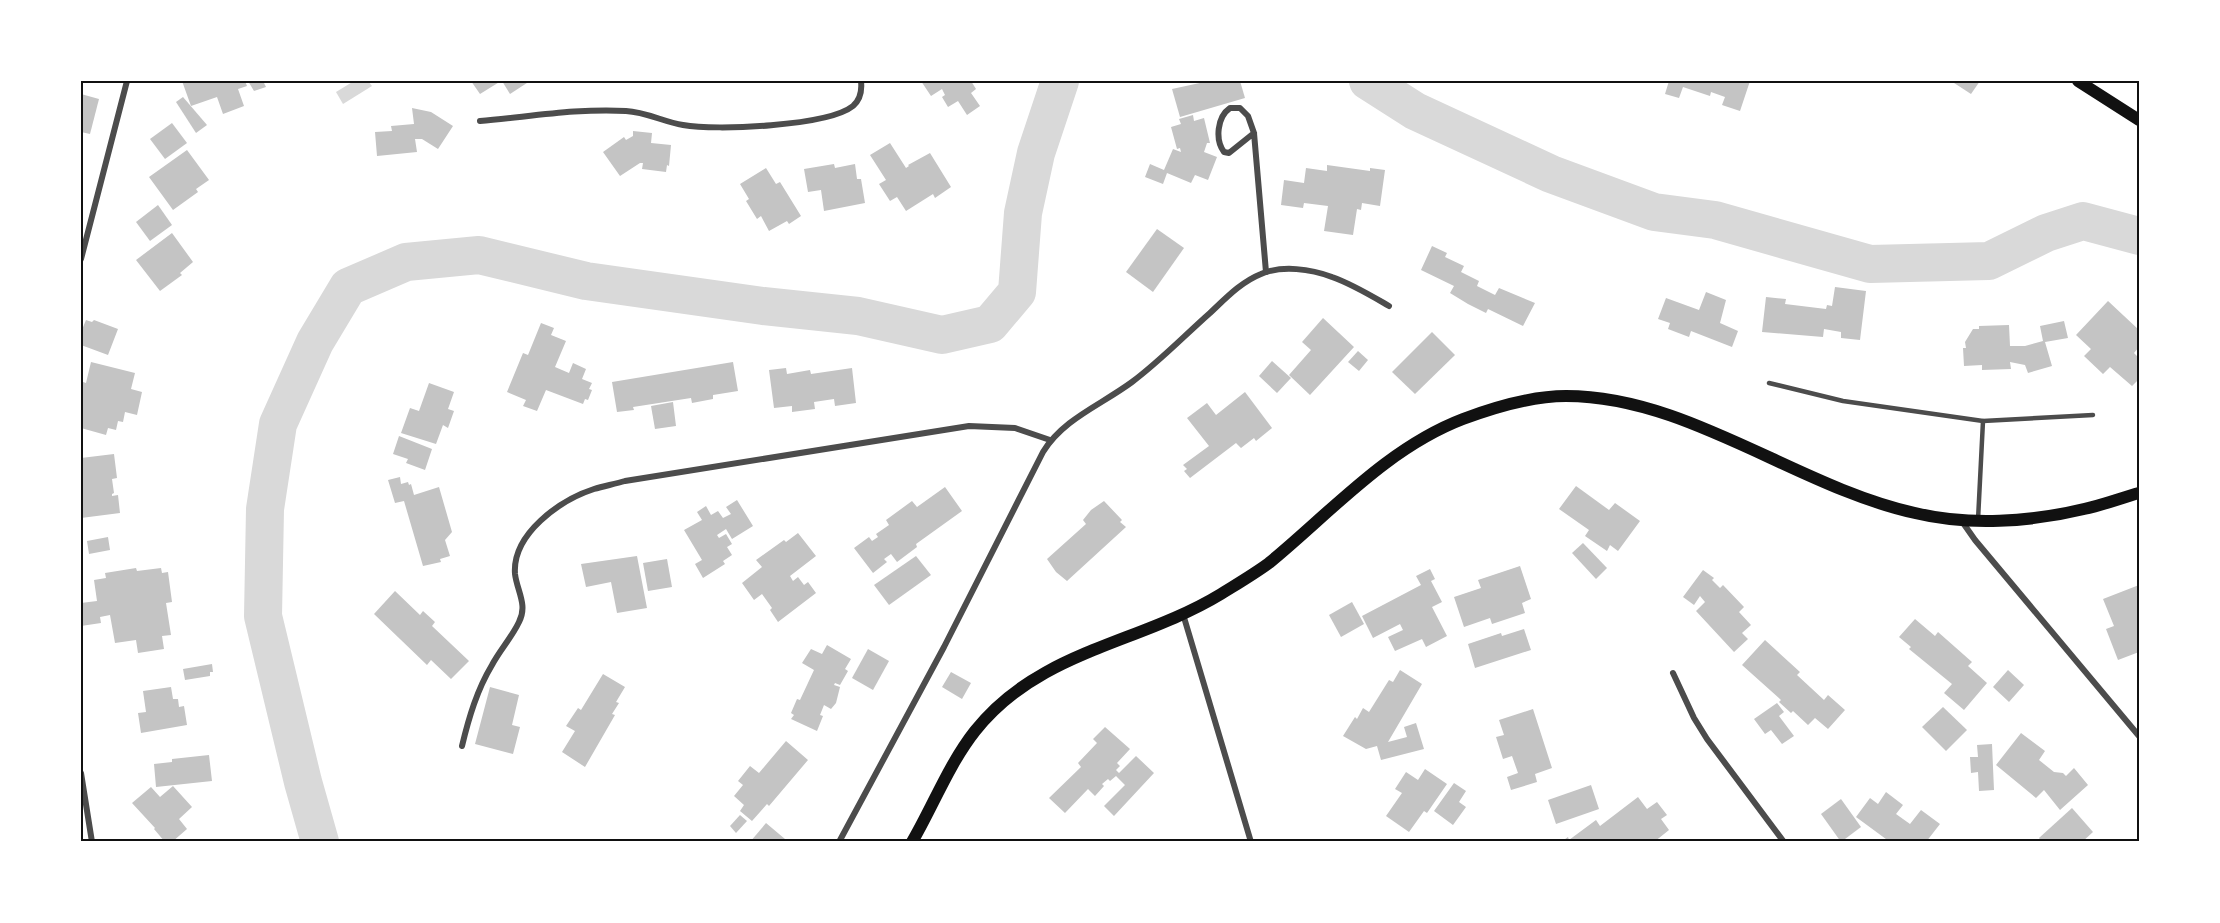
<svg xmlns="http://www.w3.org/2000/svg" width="2220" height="923" viewBox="0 0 2220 923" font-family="'Work Sans',sans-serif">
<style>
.water{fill:#d9d9d9}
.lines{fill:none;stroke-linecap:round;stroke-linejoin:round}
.river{stroke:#d9d9d9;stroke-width:38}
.building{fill:#c4c4c4}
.service{stroke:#4c4c4c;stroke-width:4.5}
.minor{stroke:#4c4c4c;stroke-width:6}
.secondary{stroke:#111;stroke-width:12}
.neatline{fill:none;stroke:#111;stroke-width:2}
</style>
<rect width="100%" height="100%" fill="#fff"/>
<!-- water -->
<path class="water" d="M354,81h14l4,5 -29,18 -7,-12z"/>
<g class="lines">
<!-- river -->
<g class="river">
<path d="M1368,81l47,30 136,63 103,38 61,8 155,44 119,-3 57,-28 37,-12 56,15"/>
<path d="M320,842l-17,-60 -40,-166 2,-107 13,-85 37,-82 33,-55 58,-25 73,-7 107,26 177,25 95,10 84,19 48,-11 27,-32 6,-79 13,-60 24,-72"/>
</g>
</g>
<!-- building -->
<g class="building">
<path d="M182,81h63l2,5 -9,3 6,17 -21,8 -6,-17 -26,9z"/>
<path d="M248,81h15l3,6 -12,4z"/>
<path d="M471,81h30l-21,13z"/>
<path d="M502,81h28l-20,13z"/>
<path d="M921,81h50l5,8 -5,4 9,13 -13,9 -9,-14 -10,6 -6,-10 3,-2 -3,-6 -11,7z"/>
<path d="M1209,81h31l5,17 -65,19 -8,-28z"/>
<path d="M1669,81h81l-10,30 -18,-6 3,-8 -14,-5 -1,4 -27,-9 -4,11 -14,-4z"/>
<path d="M1951,81h29l-9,13z"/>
<path d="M81,94l18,5 -9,35 -9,-2z"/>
<path d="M183,97l24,28 -11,8 -20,-31z"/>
<path d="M412,108l19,4 22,14 -15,23 -16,-10h-7l2,13 -40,4 -2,-24 17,-1 -1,-5 23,-2z"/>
<path d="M1193,115l1,6 10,-3 6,25h-3l-3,9 13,5 -9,23 -13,-5 -4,8 -24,-10 -4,11 -18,-7 5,-13 14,6 9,-21 8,3 -1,-4 -3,1 -6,-22 10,-3 -2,-5z"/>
<path d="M172,123l15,20 -22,16 -15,-20z"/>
<path d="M633,131l19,2 -1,10 20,2 -2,21 -2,-1 -1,7 -24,-3 1,-6h-3l-20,13 -17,-24 21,-15 2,3 7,-4z"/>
<path d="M890,143l16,25 3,-2 -1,-1 22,-12 21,34 -16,11 -2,-4 -27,17 -9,-14 -7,4 -11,-17 7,-4 -16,-25z"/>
<path d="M187,150l22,30 -13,9 2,3 -25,18 -24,-33z"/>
<path d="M834,164l1,4 20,-4 2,15h4l4,24 -41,8 -3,-21 -13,2 -4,-23z"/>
<path d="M1327,165l43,6v-3l15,2 -5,36 -18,-3 -1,7 -4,-1 -4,26 -29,-4 4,-25 -24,-3 -1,5 -22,-3 3,-25 20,3 2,-15 21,3z"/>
<path d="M766,168l10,16 4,-2 21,34 -12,8 -2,-3 -18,10 -8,-15 -4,3 -11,-18 3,-2 -9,-15z"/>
<path d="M158,205l14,20 -22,16 -14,-19z"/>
<path d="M1157,229l27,19 -31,44 -27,-20z"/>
<path d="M172,233l21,29 -13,11 2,2 -22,16 -24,-31z"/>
<path d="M1432,246l15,7 -2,4 19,9 -3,6 18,9 -2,5 18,9 4,-7 36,15 -12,23 -35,-17 -2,4 -18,-9 -18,-11 4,-7 -33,-16z"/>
<path d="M1835,287l31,4 -6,49 -19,-2v-6l-17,-3 -1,8 -61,-5 4,-35 20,2 -1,5 41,5 1,-4 5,1z"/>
<path d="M1706,292l20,8 -6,23 18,8 -6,16 -41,-16 -2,6 -21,-8 2,-6 -12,-4 8,-21 33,12z"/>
<path d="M2108,301l31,29v17l-5,6 5,5v21l-7,7 -22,-19 -7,7 -19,-18 7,-7 -15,-14z"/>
<path d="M1323,318l31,29 -44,48 -21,-20 22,-25 -9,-8z"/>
<path d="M86,320l6,2 2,-2 24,9 -10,26 -27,-10v-13z"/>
<path d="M2064,321l4,17 -23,4 7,24 -24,7 -3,-8 -15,-3 1,7 -29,1v-5l-18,1 -1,-18h3l-1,-6 8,-13h6v-3l30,-1 1,21h15l18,-5 -3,-15z"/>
<path d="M541,323l13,5 -3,7 15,6 -11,26 14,6 4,-10 13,6 -4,10 10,4 -3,6 3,1 -4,10 -3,-1 -2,5 -37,-14 -9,21 -14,-5 3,-6 -19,-8 16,-39 5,2z"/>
<path d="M1432,332l23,23 -40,39 -23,-22z"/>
<path d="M1358,351l10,9 -9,11 -11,-9z"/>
<path d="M1272,361l19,17 -14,15 -18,-17z"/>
<path d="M91,362l44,11 -4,16 11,3 -5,23 -12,-3 -2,10 -5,-1 -2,9 -8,-2 -2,7 -25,-7v-37l2,-9 3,1z"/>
<path d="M733,362l5,29 -25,4v4l-21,4 -1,-5 -58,9 1,3 -17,2 -5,-30z"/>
<path d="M786,368l1,6 23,-4 1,4 41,-6 4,35 -21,3 -1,-7 -20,3 1,7 -23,3v-6l-18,2 -5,-38z"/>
<path d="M429,383l25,9 -6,17 6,2 -6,17 -5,-3 -7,19 -35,-11 9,-25 9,3z"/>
<path d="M1245,392l27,36 -16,13 -2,-3 -13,10 -5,-5 -46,35 -6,-7 3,-2 -4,-4 26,-19 -22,-28 20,-15 9,12z"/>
<path d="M673,402l3,24 -21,3 -4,-23z"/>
<path d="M399,436l33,13 -7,21 -19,-7 2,-4 -15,-5z"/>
<path d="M114,454l3,24 -5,1 2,14 -2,1v2l6,-1 2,18 -39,5v-60z"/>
<path d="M400,477l1,7 7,-2 1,3 2,-1 3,11 25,-8 13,45 -7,8 5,16 -10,3 1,3 -18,4 -19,-65 -9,2 -7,-23z"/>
<path d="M1576,486l33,24 6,-7 25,18 -22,30 -8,-6 -3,6 -22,-15 4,-6 -30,-21z"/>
<path d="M945,487l17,24 -46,33 1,3 -20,15 -6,-8 -7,5 3,3 -14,11 -19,-25 15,-11 3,4 6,-4 -2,-3 13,-9 -3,-5 26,-19 5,6z"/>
<path d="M737,500l16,26 -21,13 -6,-10 -9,6 2,3 7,-4 6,10 -5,3 5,8 -9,6 2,3 -22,14 -8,-14 7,-4 -18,-30 18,-10 -5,-8 9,-6 5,9 7,-4 5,7 8,-4 -5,-7z"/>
<path d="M1104,501l18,19 -2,2 6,5 -59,54 -11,-9 -9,-13 39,-35 -3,-4 8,-10z"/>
<path d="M798,533l18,23 -26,20 3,5 5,-4 6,8 4,-3 8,11 -38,29 -8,-12 2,-2 -10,-14 -8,6 -12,-17 20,-16 -6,-7 28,-20 2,2z"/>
<path d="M108,537l2,13 -21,4 -2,-13z"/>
<path d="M1583,543l24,25 -11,11 -24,-26z"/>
<path d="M637,556l10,52 -30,5 -6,-31 -25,5 -5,-23z"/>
<path d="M916,556l15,19 -42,30 -15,-20z"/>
<path d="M667,559l5,28 -24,4 -5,-28z"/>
<path d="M1520,566l11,33 -9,4 3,10 -33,11 -2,-6 -26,9 -10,-30 27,-9 -3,-8z"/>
<path d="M136,568l1,3 24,-3 1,5 6,-1 4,30 -6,1 5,32 -9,1 2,13 -26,4 -2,-13 -21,3 -5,-28 -10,2 1,6 -20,3v-23l16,-2 -3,-21 12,-2 -1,-5z"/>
<path d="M1430,569l5,10 -4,2 11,21 -10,5 15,29 -21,11 -4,-8 -27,12 -7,-14 15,-7 -3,-6 -27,14 -11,-22 59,-31 -5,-9z"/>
<path d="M1703,570l11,8 -2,2 8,8 3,-3 21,22 -5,5 12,13 -9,8 6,6 -14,13 -38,-41 9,-9 -5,-6 -6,9 -11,-8z"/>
<path d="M2139,585v67l-21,8 -12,-31 8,-3 -11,-27z"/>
<path d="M395,591l25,24 3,-4 12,11 -3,4 37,35 -18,18 -20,-19 -4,5 -53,-51z"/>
<path d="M1352,602l12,22 -23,13 -12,-22z"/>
<path d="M1915,619l20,17 3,-4 34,30 -4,4 19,17 -23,27 -20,-17 8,-9 -43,-35 2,-2 -12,-10z"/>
<path d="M1524,629l7,21 -56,18 -7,-24 33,-11 1,3z"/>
<path d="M1765,640l35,32 -3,3 27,25 4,-5 17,15 -17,19 -13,-11 -7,7 -15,-14 -2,2 -12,-11 2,-2 -39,-35z"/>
<path d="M827,645l24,14 -6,10 3,2 -8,14 -5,-2 -1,2 6,2 -4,16 -5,6 -7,-4 -4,10 3,1 -6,15 -26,-12 3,-4 -3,-2 6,-14 3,1 14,-30 -12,-7 9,-14 11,5z"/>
<path d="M868,649l21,12 -16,29 -21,-12z"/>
<path d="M212,664l1,8h-3v4l-25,4 -2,-11z"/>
<path d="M1400,670l22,14 -34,58 19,-5 -3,-10 12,-4 8,26 -43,11 -4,-14 -11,3 -23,-13 12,-19 2,2 6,-11 6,4 20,-32 4,2z"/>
<path d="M2008,670l16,15 -15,17 -16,-15z"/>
<path d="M951,672l20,11 -9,16 -20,-12z"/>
<path d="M603,674l22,13 -9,15 3,1 -7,11 3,1 -30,52 -23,-15 13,-21 -9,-5 12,-18 3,2z"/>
<path d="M171,687l2,12h5l1,8 5,-1 3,19 -46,8 -3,-20 8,-1 -3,-21z"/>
<path d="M490,687l29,8 -7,30 8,2 -7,27 -38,-10z"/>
<path d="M1777,703l7,9 -5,4 15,20 -12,8 -11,-14 -6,4 -11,-15z"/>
<path d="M1943,707l24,23 -21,21 -24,-24z"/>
<path d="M1533,709l19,59 -17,6 2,8 -26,8 -4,-13 11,-4 -6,-17 -9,3 -7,-22 8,-2 -5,-15z"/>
<path d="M1105,727l25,22 -13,14 3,3 -4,4 3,3 17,-17 18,17 -40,43 -10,-10 21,-21 -9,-9 -6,5 -2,-2 -6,5 2,2 -9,10 -7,-7 -23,24 -16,-15 32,-31 -3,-4 19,-20 -4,-4z"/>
<path d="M2021,733l24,18 -6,9 15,12 9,1 3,3 8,-8 14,17 -28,25 -16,-20 -8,8 -40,-33z"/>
<path d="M786,741l22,19 -39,46 -2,-2 -15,17 -12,-10 4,-6 -10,-9 9,-11 -5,-4 12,-15 9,7z"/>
<path d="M1992,744l2,46 -15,1 -1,-19 -7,1 -1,-16h8l-1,-12z"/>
<path d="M209,755l3,26 -56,6 -2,-23 18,-2v-3z"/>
<path d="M1425,769l22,15 -20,29 -3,-2 -15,21 -23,-16 16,-23 -7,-4 11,-17 12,8z"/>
<path d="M1454,783l12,8 -7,11 7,5 -13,18 -19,-14z"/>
<path d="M1591,785l8,24 -43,15 -8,-24z"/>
<path d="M173,786l19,21 -13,12 8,10 -15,13h-7l-11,-13 1,-1 -23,-25 19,-16 9,10z"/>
<path d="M1886,792l17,13 -7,9 14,10 11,-14 19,14 -14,18h-36l-34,-25 14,-19 8,6z"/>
<path d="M1638,797l9,12 10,-7 10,13 -6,4 8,11 -15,12h-47l-1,-2 -3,2h-42l7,-5 1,3 27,-20 4,6z"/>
<path d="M1841,799l20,28 -20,15 -20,-28z"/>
<path d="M2072,808l21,24 -11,10h-40l-3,-4z"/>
<path d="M740,815l7,6 -11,12 -6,-7z"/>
<path d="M766,823l19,16 -2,3h-33z"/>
</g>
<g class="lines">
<!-- service -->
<g class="service">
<path d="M1769,383l74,18 140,20 110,-6"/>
<path d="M1978,520l5,-99"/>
</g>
<!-- minor -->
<g class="minor">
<path d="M480,121c48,-4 98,-13 146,-10 20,1 38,11 57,14 33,6 145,1 170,-19 8,-7 9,-16 8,-25"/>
<path d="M1254,133l-25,20 -5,-1c-9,-12 -7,-35 6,-44h10l8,8 6,17 12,139"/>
<path d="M81,259l46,-178"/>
<path d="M1961,520l14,20 164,196"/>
<path d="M1183,614l68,228"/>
<path d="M1673,673l21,45 13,21 77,103"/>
<path d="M462,746c7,-29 15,-56 30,-81 8,-15 20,-28 27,-43 9,-17 -2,-31 -4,-48 -3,-40 45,-74 79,-85 10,-3 21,-5 31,-8l344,-55 46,2 35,12"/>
<path d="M81,773l11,69"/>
<path d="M839,842l105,-195 99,-195c20,-33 58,-47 89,-70 27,-20 52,-46 78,-69 16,-15 31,-31 51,-39 21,-9 50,-5 71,3 20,7 38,18 57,29"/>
</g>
<!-- secondary -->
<g class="secondary">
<path d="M2078,81l61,39"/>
<path d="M912,842c21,-36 37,-78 63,-111 64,-81 164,-87 246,-137 16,-10 33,-20 48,-31 61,-50 118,-115 194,-144 32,-12 69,-23 103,-23 122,0 231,91 349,117 53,13 116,9 169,-4 19,-4 37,-11 55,-16"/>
</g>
</g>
<!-- border -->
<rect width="2220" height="923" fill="none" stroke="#ffffff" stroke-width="165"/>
<rect x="82" y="82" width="2056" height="758" class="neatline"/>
</svg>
